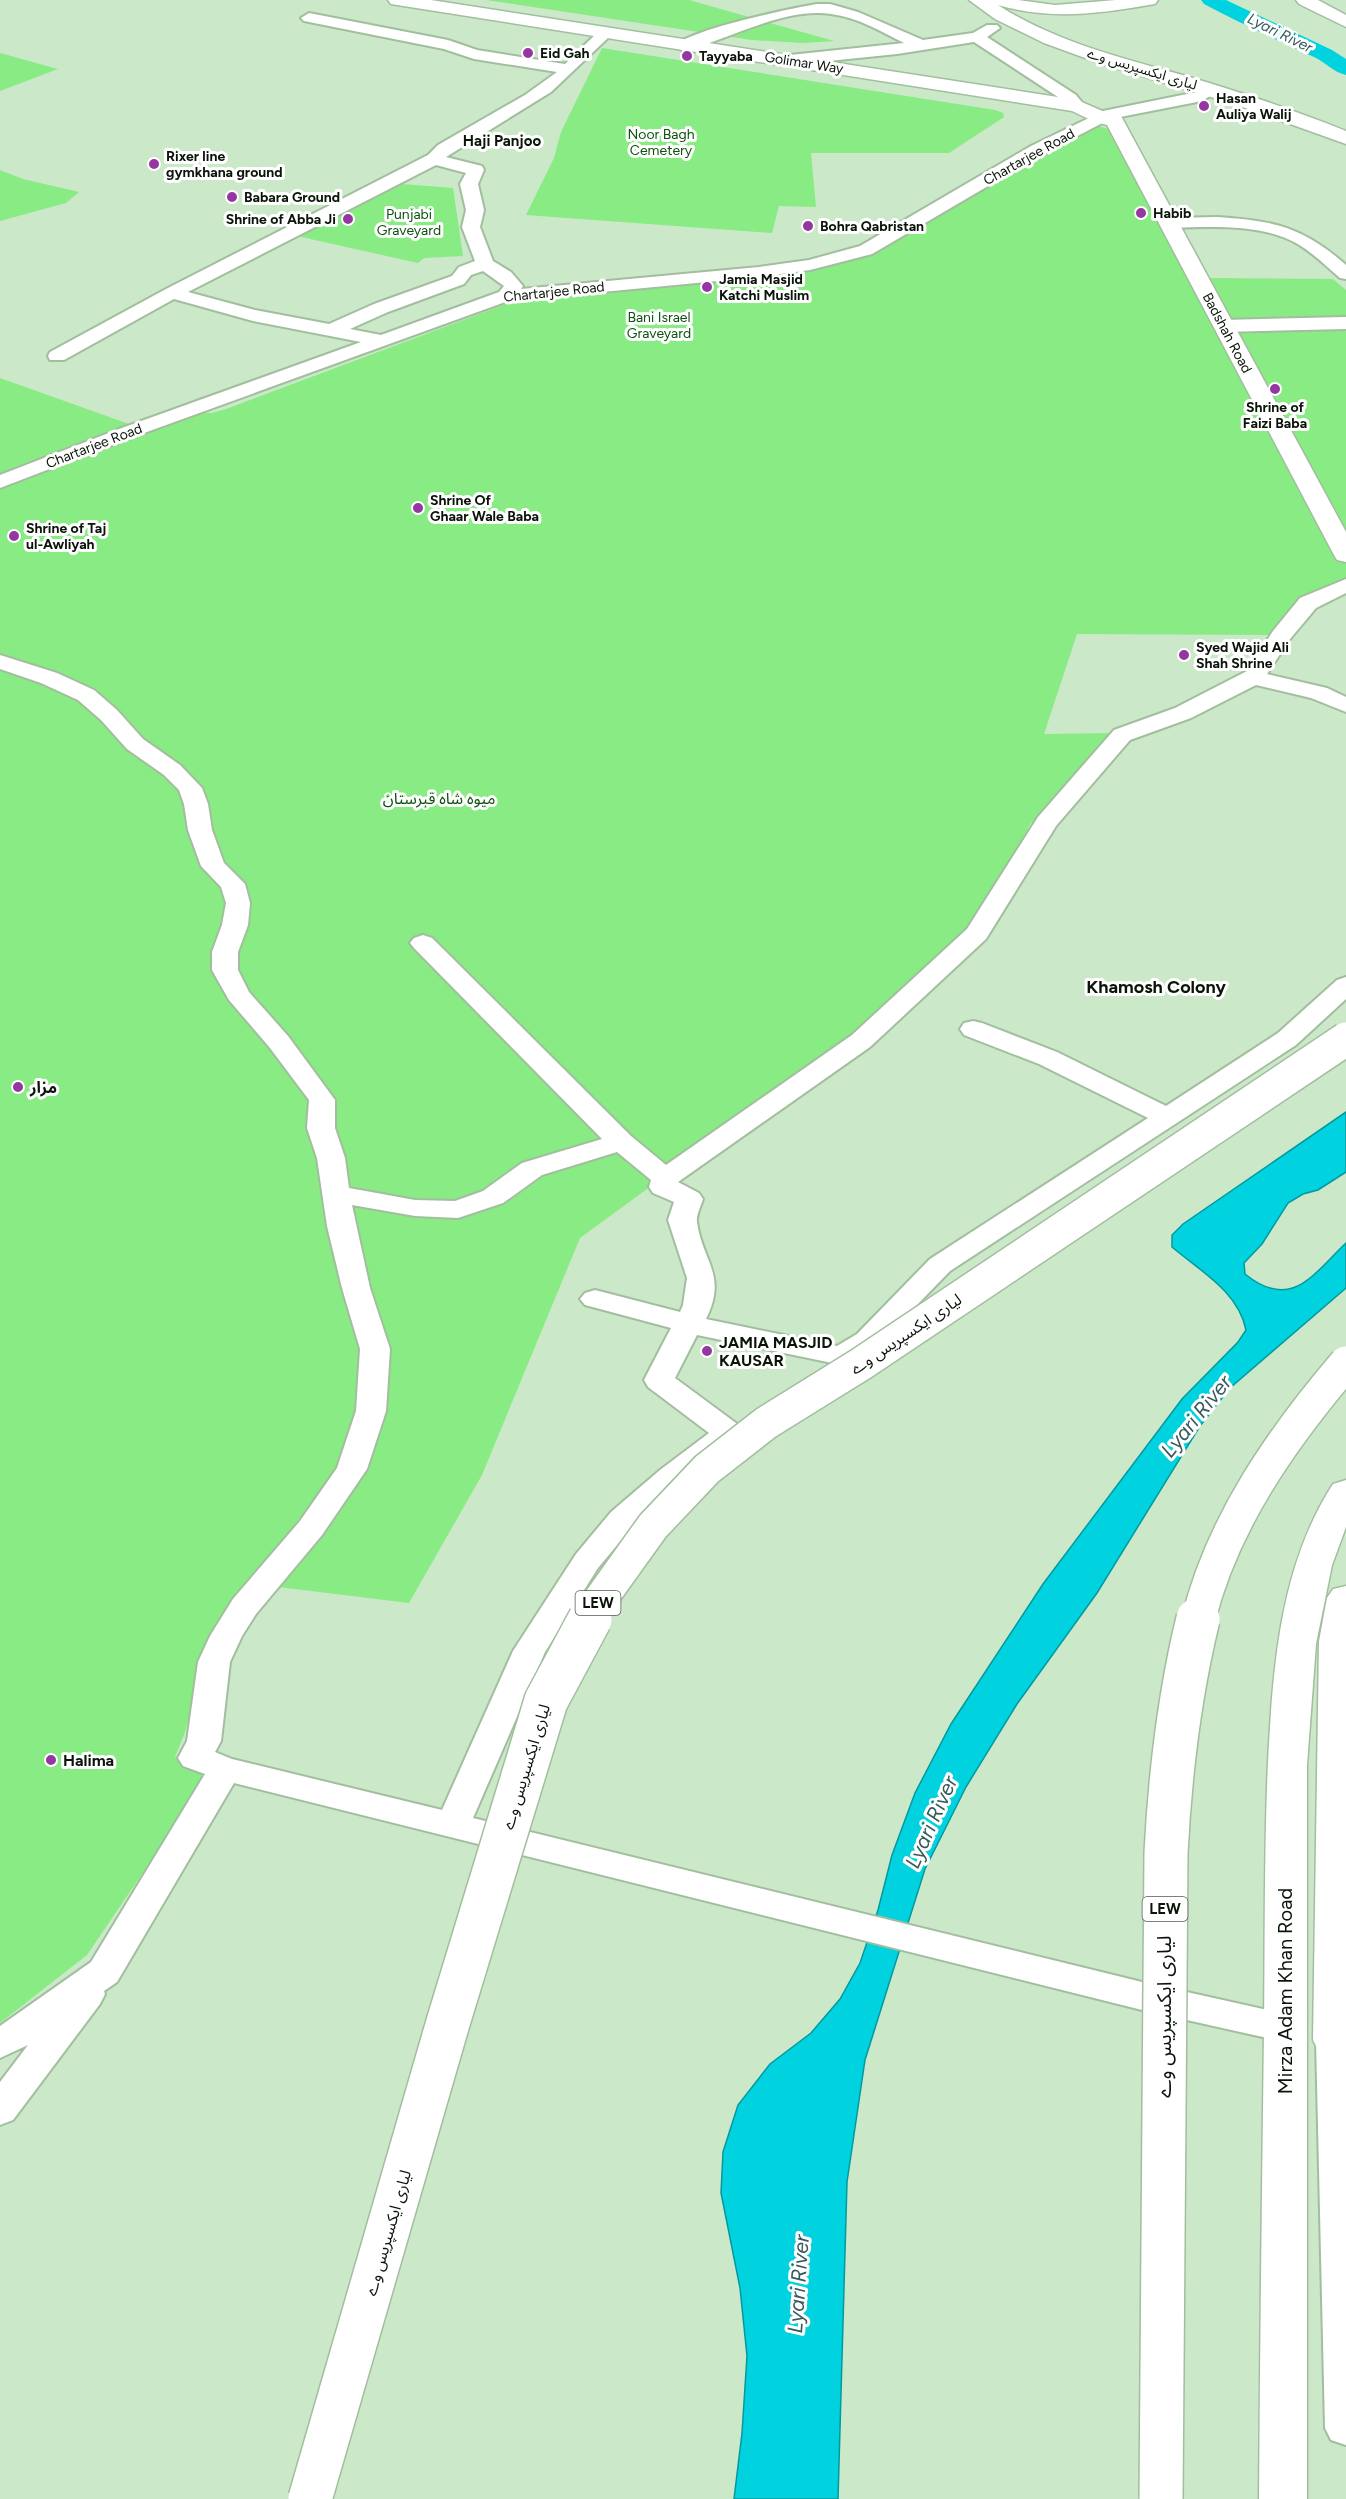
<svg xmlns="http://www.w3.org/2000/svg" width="1346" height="2499" viewBox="0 0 1346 2499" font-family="Figtree,'Noto Sans Arabic',sans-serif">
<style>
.green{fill:#89eb83}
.water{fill:#01d2df;stroke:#04999f;stroke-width:1.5}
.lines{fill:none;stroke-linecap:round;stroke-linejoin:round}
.river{fill:#01d2df;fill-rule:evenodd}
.minor-casing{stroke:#a2be9f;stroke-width:4}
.major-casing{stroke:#a2be9f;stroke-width:3}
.highway-casing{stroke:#a2be9f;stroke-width:3}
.minor{fill:#fff;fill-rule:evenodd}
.major{fill:#fff;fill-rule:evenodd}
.highway{fill:#fff;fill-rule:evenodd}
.highway-bridge-far1-casing{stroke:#a2be9f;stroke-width:36;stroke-linecap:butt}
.highway-bridge-casing{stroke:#a2be9f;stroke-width:46;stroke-linecap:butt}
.highway-bridge-far1{stroke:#fff;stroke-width:33}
.highway-bridge{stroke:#fff;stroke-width:43}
.poi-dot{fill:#9437a0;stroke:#fff;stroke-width:2}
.labels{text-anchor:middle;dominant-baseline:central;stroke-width:6;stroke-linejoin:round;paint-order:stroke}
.far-poi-label{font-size:14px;font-weight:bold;fill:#0a1409;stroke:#fff;text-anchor:start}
.far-street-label{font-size:14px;fill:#0a1409;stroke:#fff}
.far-park-label{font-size:14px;fill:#0c510c;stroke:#fff}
.far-water-label{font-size:15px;font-style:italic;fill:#385a5d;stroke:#fff}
.far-neighbourhood-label{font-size:15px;font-weight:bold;fill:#0a1409;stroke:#fff}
.shield{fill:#fff;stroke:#545a53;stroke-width:1.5}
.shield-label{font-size:15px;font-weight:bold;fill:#0a1409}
.park-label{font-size:16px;fill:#0c510c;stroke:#fff}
.poi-label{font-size:16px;font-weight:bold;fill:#0a1409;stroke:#fff;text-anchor:start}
.street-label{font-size:16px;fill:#0a1409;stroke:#fff}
.neighbourhood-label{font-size:18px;font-weight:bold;fill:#0a1409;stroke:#fff}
.near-street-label{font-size:20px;fill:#0a1409;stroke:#fff}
.near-water-label{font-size:21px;font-style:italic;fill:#385a5d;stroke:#fff}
</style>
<rect width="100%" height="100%" fill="#cbe8c8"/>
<!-- green -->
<g class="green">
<path d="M486,0h203l145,41 -31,2 -51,-3z"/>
<path d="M602,48l393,62 8,3 1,4 -55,36h-138l5,54 -37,-1 -7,27 -246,-18 28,-57 7,-26z"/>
<path d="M0,53l58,16 -58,22z"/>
<path d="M1098,126l11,3 98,149 126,1 13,11v292l-70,53 -199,-1 -33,100 75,-1 -33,36 -55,54 -57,103 -119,111 -275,201 -98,237 -73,128 -163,-20 -39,65 -22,84 -10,25 37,14 -125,184 -87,68v-1535l194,-75h18l14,-4 296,-111 242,-24 105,-23z"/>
<path d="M0,170l23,9 56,13 -13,11 -66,18z"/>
<path d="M389,183l64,5 10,68 -39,2 -6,5 -130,-29z"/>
<path d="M0,378l129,46 -129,51z"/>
</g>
<!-- water -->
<path class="water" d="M1346,1112v60l-28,18 -15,4 -15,9 -26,41 -18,19 1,11c47,38 68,0 101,-31v45l-116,100 -30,38 -103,167 -80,111 -51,83 -41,82 -60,191 -18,122 -9,317h-104l8,-66 5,-77 -7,-68 -19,-95 2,-41 15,-47 32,-41 41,-31 29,-34 20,-36 18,-53 14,-55 23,-62 36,-69 92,-140 139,-185 56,-57 8,-12c-8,-39 -46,-59 -74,-83v-12l11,-11z"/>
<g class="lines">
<!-- river -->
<path class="river" d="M1201,0h25l106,50 14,9v16c-13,-3 -21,-13 -32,-18 -37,-17 -74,-34 -110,-53z"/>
<defs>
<g id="minor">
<path d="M817,4h13l28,8 65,28 50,-7 14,-8h10l3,3 -13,9 89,58 9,11 -8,5 -6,-2 -7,-8 -90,-59 -77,12 -107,11 -6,-2 -2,-3 8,-5 114,-12c-22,-11 -47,-26 -73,-29 -47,-7 -103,26 -148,37l-8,-5c13,-16 117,-38 142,-42z"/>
<path d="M309,13l139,27 29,10 88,14 35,-34h10l3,3 -3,3 -59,56 -105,65 36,9 2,4 -6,14 6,26 -4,17 13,34 18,11 12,14 -2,3 238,-22 50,-7 51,-14 171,-100 60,-29 2,-4 109,-22 8,5 -8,5 -92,18 -67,35 -171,100 -62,16 -51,7 -251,24 -375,136 -133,51v-13l119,-46 242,-87 -108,-21 -79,-22 -110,61h-14l-2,-4 2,-4 116,-63 262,-134 10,-10 87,-50 32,-23 -83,-13 -30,-10 -140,-28 -3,-3zM436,165l30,8 -6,11 6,26 -4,17 13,34 -16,6 -7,9 -78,28 -45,20 -74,-14 -67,-18zM483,271l21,15 -5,6 -118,43 -31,-6 38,-17 76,-28 7,-9z"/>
<path d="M1217,217c57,4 85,9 129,48v14l-6,-1c-14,-12 -28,-26 -44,-35 -36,-20 -88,-16 -128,-15l-6,-1 -3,-4 3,-4 6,-1z"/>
<path d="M1346,317v12l-123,3 -7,-2 -2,-4 2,-4 7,-2z"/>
<path d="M1346,579v14l-30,15 -26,31 -23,35 60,14 19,9v15l-35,-14 -55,-13 -65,33 -61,22 -74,86 -70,113 -116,108 -192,135 21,11 4,6c-2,7 -7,16 -6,23 5,39 31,53 9,97l131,27 20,-12 73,-75 218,-141 -109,-54 -75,-29 -4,-6 4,-6 9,-2 9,2 75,29 109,54 112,-73 59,-53 9,-3v22l-50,46 -346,226 -73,75 -25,16 -10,3 -145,-30 -22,43 65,48 4,7 -4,7 -5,1 -102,85 -35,42 -53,84 -72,166 669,164 143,32 13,4 5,10 -5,10 -13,4 -143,-32 -908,-227 -117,199 -13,9 1,3 -5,10 -87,116 -13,5v-43l28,-37 -28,13v-32l91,-64 114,-188 -22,-8 -5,-8 9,-17 11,-79 12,-26 23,-37 67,-78 37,-53 19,-57 4,-62 -18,-61 -15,-62 -10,-68 -10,-30 2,-28 -39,-52 -41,-48 -17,-30v-18l10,-27 4,-22 -5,-16 -20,-21 -13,-36 -4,-26 -5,-14 -15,-15 -37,-26 -26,-29 -23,-20 -37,-17 -41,-14v-14l57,18 37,17 23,20 26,29 37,26 22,23 6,16 4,26 12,33 21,21 5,19 -2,22 -10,27v18l11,22 39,44 47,64v28l10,30 4,30 66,12 40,1 28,-10 39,-28 80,-24 -188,-191 -4,-5 4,-5 9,-3 9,3 199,198 35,29 186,-130 115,-106 71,-112 76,-87 61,-22 72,-37 26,-40 27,-33zM617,1152l34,28 -2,7 4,6 21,9 -6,18 19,58 -4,27 -3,7 -85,-22 -10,3 -5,6 5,6 86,23 -27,52 4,7 61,46 -49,37 -49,42 -35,42 -63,97 -71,159 -210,-51 -17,-7 6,-11 9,-79 12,-26 14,-22 66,-79 45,-66 19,-58 4,-62 -20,-61 -18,-83 63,11 43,2 45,-15 39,-28z"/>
<path d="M1334,2026l12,4v415l-15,-5 -6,-12 -9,-388 5,-10z"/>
</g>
<g id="major">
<path d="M388,0h43l646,100 30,13 14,3 225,416v30l-9,-2 -3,-5 -227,-430 -12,-3 -23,-11 -675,-106 -6,-1z"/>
<path d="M1346,1480v47l-14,38 -16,79 -9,121v734h-48c1,-156 3,-313 5,-469 1,-90 0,-179 4,-268 5,-96 12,-196 65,-278z"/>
<path d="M1346,1586v467l-12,3 -15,-4 -6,-12 6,-399 8,-43 6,-9z"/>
</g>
<g id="highway">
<path d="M969,0h49l37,5 61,-5h42l-3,4 -6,1c-51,9 -100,15 -151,0 57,37 124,53 188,71 54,16 108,34 160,55v13l-109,-39 -141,-43 -52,-19 -49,-24z"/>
<path d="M1296,0h22l28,15v12l-47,-23z"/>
</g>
</defs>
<!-- minor casing -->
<use href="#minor" class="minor-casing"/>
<!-- major casing -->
<use href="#major" class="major-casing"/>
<!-- highway casing -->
<use href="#highway" class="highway-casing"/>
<!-- minor -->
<use href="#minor" class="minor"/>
<!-- major -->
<use href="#major" class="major"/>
<!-- highway -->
<use href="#highway" class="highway"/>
<defs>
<g id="highway-bridge-far1">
<path d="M589,1621l11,-21 53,-74 54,-57 59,-46 95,-59 485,-325"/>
<path d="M1198,1621c24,-98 84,-183 148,-258"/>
</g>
<g id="highway-bridge">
<path d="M310,2499l137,-473 99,-325 44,-82"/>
<path d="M1161,2499l5,-646c4,-79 13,-156 32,-234"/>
</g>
</defs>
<!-- highway-bridge-far1 casing -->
<use href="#highway-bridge-far1" class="highway-bridge-far1-casing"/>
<!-- highway-bridge casing -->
<use href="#highway-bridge" class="highway-bridge-casing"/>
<!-- highway-bridge-far1 -->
<use href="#highway-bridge-far1" class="highway-bridge-far1"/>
<!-- highway-bridge -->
<use href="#highway-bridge" class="highway-bridge"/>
</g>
<!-- markers -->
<g class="poi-dot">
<circle cx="528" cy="53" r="6"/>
<circle cx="687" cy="56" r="6"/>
<circle cx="1204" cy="106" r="6"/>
<circle cx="154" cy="164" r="6"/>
<circle cx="232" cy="197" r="6"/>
<circle cx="1141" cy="213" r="6"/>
<circle cx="348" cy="219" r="6"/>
<circle cx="808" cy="226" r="6"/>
<circle cx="707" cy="287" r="6"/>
<circle cx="1275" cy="389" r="6"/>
<circle cx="418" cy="508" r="6"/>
<circle cx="14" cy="536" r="6"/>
<circle cx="1184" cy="655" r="6"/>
<circle cx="18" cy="1087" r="6"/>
<circle cx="707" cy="1351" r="6"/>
<circle cx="51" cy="1760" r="6"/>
</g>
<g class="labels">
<!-- far-poi labels -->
<g class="far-poi-label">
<text x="540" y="53">Eid Gah</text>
<text x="699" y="56">Tayyaba</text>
<text x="1216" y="98">Hasan<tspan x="1216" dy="16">Auliya Walij</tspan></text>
<text x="166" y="156">Rixer line<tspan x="166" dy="16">gymkhana ground</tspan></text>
<text x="244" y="197">Babara Ground</text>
<text x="1153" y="213">Habib</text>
<text x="336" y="219" text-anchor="end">Shrine of Abba Ji</text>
<text x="820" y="226">Bohra Qabristan</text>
<text x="719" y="279">Jamia Masjid<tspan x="719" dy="16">Katchi Muslim</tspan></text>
<text x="1275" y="407" text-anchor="middle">Shrine of<tspan x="1275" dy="16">Faizi Baba</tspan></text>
<text x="430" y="500">Shrine Of<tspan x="430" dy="16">Ghaar Wale Baba</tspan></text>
<text x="26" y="528">Shrine of Taj<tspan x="26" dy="16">ul-Awliyah</tspan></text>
<text x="1196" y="647">Syed Wajid Ali<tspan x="1196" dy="16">Shah Shrine</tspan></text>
</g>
<!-- far-street labels -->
<g class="far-street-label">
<text transform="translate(804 63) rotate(9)">Golimar Way</text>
<text transform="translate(1142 69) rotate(17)">لیاری ایکسپریس وے</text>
<text transform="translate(1029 157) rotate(-29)">Chartarjee Road</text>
<text transform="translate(554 292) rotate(-6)">Chartarjee Road</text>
<text transform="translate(1227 333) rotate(62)">Badshah Road</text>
<text transform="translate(94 446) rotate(-21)">Chartarjee Road</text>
</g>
<!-- far-park labels -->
<g class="far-park-label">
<text x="661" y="134">Noor Bagh<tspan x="661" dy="16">Cemetery</tspan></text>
<text x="409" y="214">Punjabi<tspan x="409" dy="16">Graveyard</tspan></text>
<text x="659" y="317">Bani Israel<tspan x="659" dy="16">Graveyard</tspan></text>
</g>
<!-- far-water labels -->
<g class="far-water-label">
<text transform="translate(1280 33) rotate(26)">Lyari River</text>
</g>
<!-- far-neighbourhood labels -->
<g class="far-neighbourhood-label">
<text x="502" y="141">Haji Panjoo</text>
</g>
<!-- shield labels -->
<g class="shield">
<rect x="575.5" y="1591" width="45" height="24" rx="4.5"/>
<rect x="1142.5" y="1897" width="45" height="24" rx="4.5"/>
</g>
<g class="shield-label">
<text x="598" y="1603">LEW</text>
<text x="1165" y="1909">LEW</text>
</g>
<!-- park labels -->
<g class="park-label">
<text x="439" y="798">میوہ شاہ قبرستان</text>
</g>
<!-- poi labels -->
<g class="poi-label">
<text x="30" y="1087">مزار</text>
<text x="719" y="1342">JAMIA MASJID<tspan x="719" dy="18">KAUSAR</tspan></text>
<text x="63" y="1760">Halima</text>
</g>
<!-- street labels -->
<g class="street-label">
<text transform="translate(906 1334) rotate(-34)">لیاری ایکسپریس وے</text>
<text transform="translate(526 1767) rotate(-73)">لیاری ایکسپریس وے</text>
<text transform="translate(388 2233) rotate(-74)">لیاری ایکسپریس وے</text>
</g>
<!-- neighbourhood labels -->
<g class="neighbourhood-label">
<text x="1156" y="987">Khamosh Colony</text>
</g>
<!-- near-street labels -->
<g class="near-street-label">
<text transform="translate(1285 1991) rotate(-90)">Mirza Adam Khan Road</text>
<text transform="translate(1164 2017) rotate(-90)">لیاری ایکسپریس وے</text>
</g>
<!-- near-water labels -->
<g class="near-water-label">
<text transform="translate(1196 1416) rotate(-51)">Lyari River</text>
<text transform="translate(931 1822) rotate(-66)">Lyari River</text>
<text transform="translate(798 2284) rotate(-86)">Lyari River</text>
</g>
</g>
</svg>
